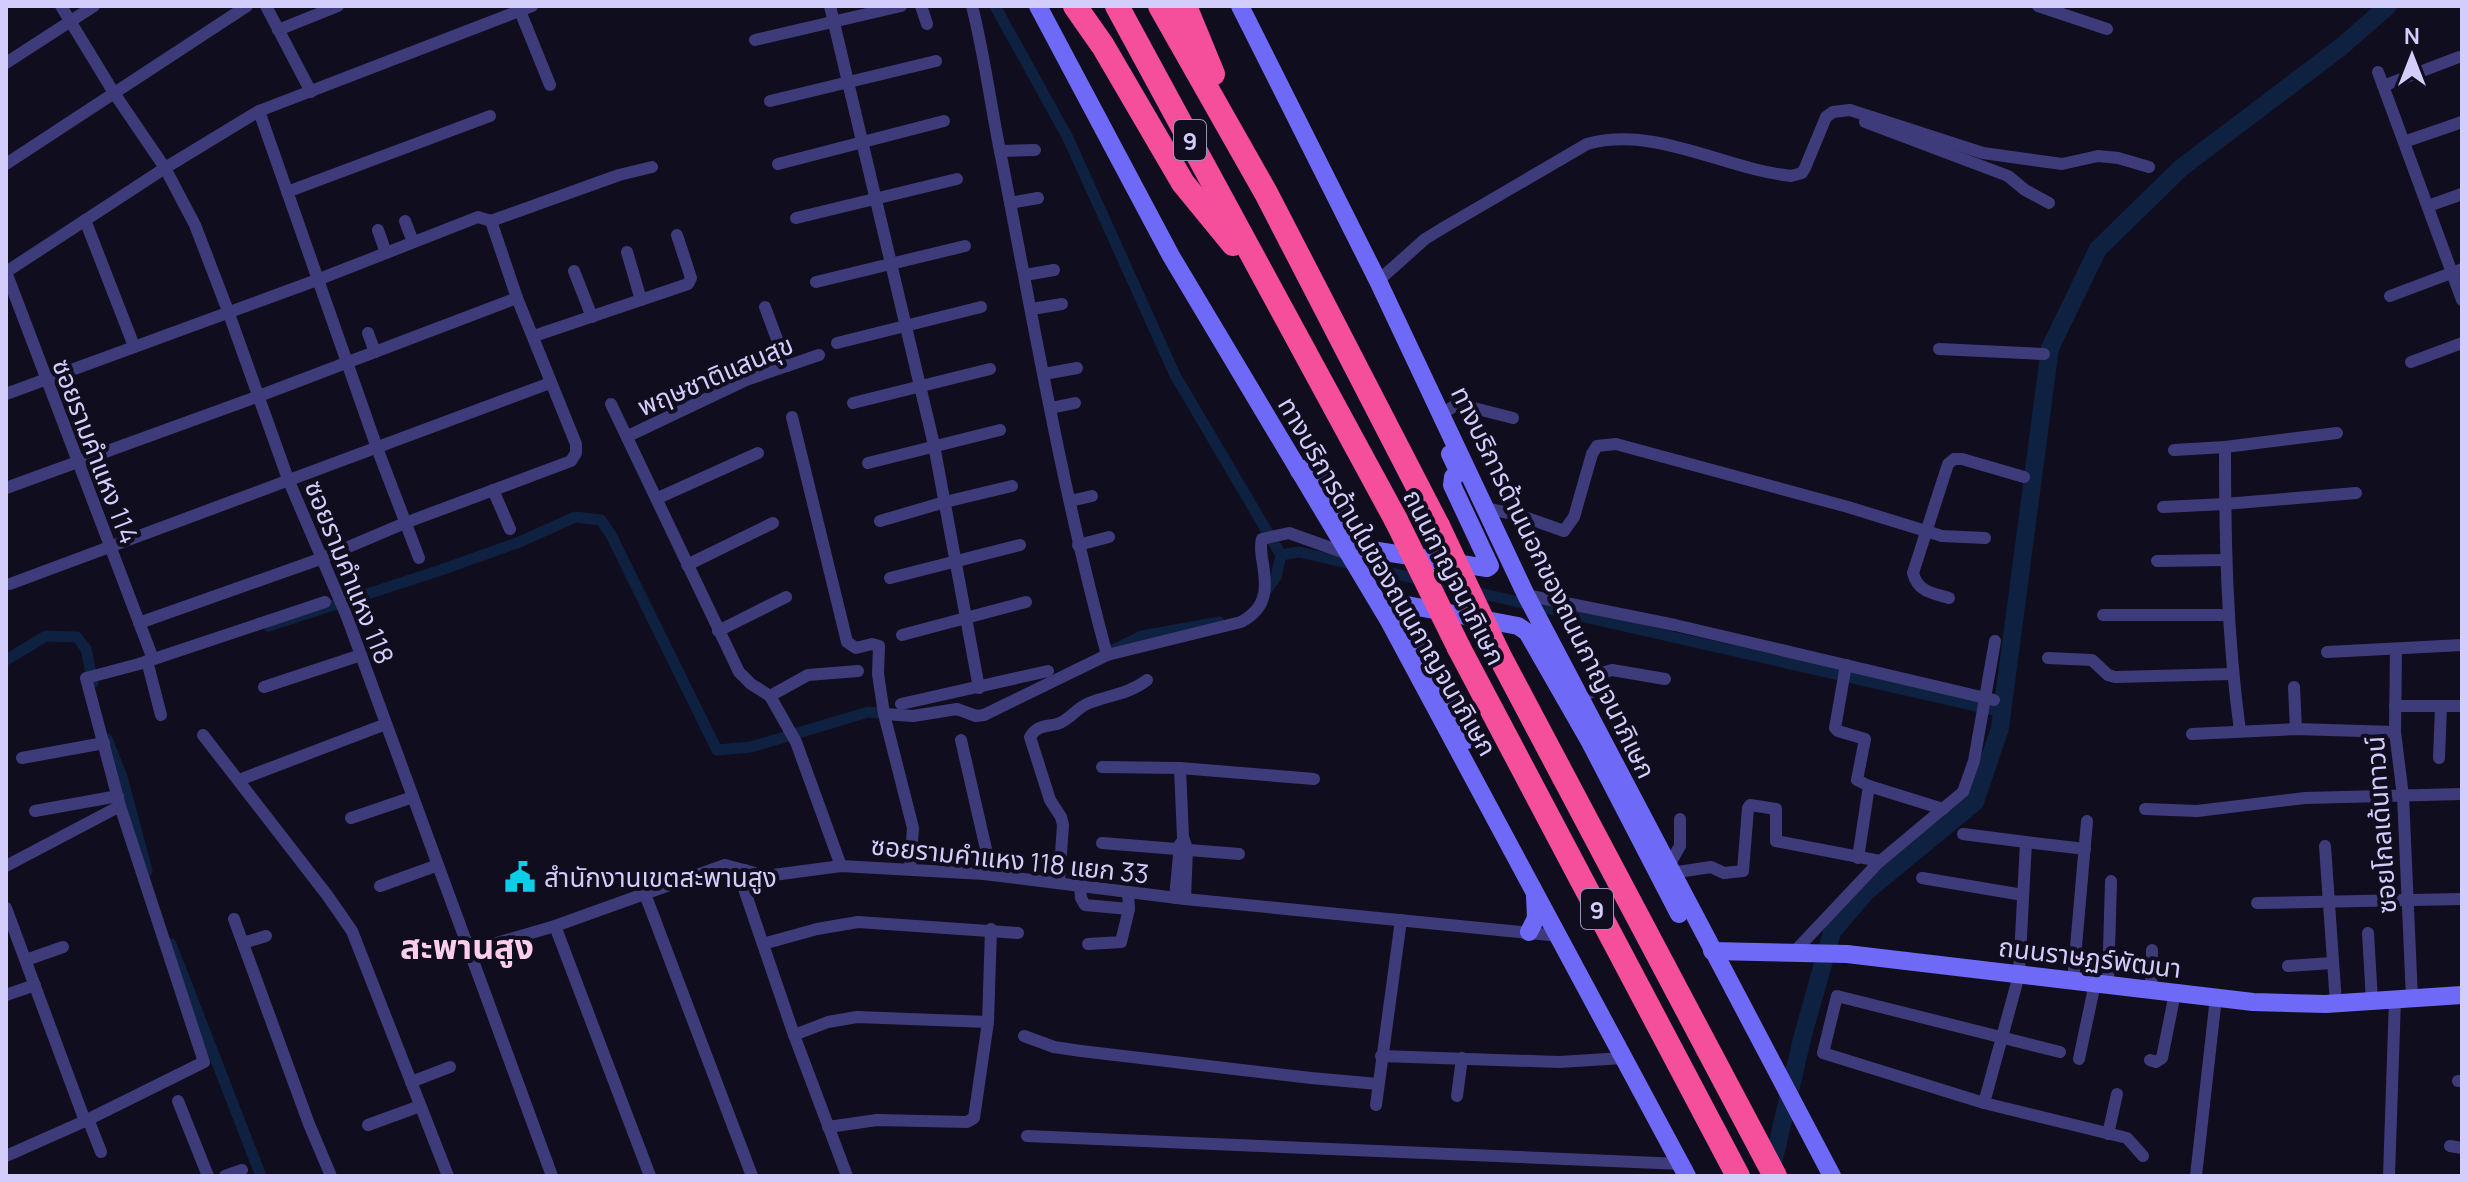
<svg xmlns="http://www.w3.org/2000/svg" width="2468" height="1182" viewBox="0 0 2468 1182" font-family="Manrope,'Noto Sans Thai',sans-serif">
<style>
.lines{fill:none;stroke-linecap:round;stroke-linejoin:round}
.canal{stroke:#0e2141;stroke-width:11}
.river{stroke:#0e2141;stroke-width:18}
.street{stroke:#3e3b7a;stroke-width:12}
.secondary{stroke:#6f69f7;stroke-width:18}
.highway{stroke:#f54e9b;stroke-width:24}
.highway-bridge{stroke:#f54e9b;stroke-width:24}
.labels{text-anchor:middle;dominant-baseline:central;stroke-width:8;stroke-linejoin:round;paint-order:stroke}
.shield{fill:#100d1e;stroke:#9893b9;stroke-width:2}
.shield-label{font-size:24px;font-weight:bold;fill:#d3cdfc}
.street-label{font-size:26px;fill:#d3cdfc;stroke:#100d1e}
.poi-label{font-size:26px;fill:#d3cdfc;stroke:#100d1e;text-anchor:start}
.district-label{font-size:34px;font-weight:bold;fill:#fcceeb;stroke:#100d1e}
</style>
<rect width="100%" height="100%" fill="#100d1e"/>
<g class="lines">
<!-- canal -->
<g class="canal">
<path d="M995,6l73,132 107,237 106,180"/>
<path d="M1262,596l14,-19 5,-22 18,-3 703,160"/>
<path d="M269,626l172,-56 81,-29 53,-24 26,3 10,15 106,215 34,-3 117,-35 25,2"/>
<path d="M1109,652l33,-16 77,-14"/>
<path d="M6,660l40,-24 31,1 9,12 7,34"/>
<path d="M107,739l15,38 25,94"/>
<path d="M171,944l90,232"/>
</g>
<!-- river -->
<path class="river" d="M1770,1176l33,-141 29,-103 35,-41 108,-89 25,-74 50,-380 48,-99 83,-81 160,-121 47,-41"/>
<!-- street -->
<g class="street">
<path d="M61,6l53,87 51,75 30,57 33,86 60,168 59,138 205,559"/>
<path d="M266,6l45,86"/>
<path d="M518,6l32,79"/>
<path d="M830,6l104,439 45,243"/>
<path d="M921,6l6,18"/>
<path d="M972,6c13,51 19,103 30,155 32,165 61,332 105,494"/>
<path d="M2038,6l69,23"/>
<path d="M278,30l60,-24"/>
<path d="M755,40l146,-34"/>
<path d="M6,63l88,-57"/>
<path d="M2378,72l84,228"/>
<path d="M2383,86l76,-29"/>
<path d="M770,101l166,-40"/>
<path d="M259,111l118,337 42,110"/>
<path d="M1865,122l143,54 17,14 24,13"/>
<path d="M2404,142l58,-20"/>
<path d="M1000,151l35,-1"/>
<path d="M6,164l241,-158"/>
<path d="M778,164l166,-43"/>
<path d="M287,192l203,-76"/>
<path d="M1010,203l28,-5"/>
<path d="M2428,206l34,-12"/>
<path d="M796,218l161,-39"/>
<path d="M85,220l49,126"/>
<path d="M405,221l8,21"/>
<path d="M491,221l128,-46 33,-8"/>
<path d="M378,230l8,23"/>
<path d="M627,252l14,48"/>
<path d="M574,271l18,46"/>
<path d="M6,272l159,-104 94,-57 273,-105"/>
<path d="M6,272l147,387"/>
<path d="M1025,275l29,-5"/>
<path d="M1378,281l47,-42 18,-11 144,-84c68,-19 137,25 204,32l11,-3 3,-5 21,-51 7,-5 17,-2 133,43 79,11 36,-8 20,2 31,9"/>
<path d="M816,282l149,-36"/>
<path d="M2390,296l72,-27"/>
<path d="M765,307l22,59"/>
<path d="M1032,309l30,-5"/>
<path d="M368,333l7,19"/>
<path d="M534,336l154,-52 3,-6 -14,-43"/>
<path d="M837,343l144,-36"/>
<path d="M1939,349l105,5"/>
<path d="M2411,362l51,-19"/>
<path d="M1044,374l33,-6"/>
<path d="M6,394l311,-114 161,-63 13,4 26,77 59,146v9l-5,8 -166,62 -85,36 -181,64"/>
<path d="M853,403l137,-34"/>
<path d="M611,404l128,268 12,12 19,12 26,46 45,124"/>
<path d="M1051,408l24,-5"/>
<path d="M1441,414l17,-10 55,14"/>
<path d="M792,417l55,225 9,6 16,-4 7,2 -1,28 6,40 29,114 -3,40"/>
<path d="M628,436l118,-56 73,-25"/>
<path d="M2225,447c0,95 2,189 15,284"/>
<path d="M2174,450l51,-3 112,-14"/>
<path d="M868,463l132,-33"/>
<path d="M6,488l253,-92 258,-98"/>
<path d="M493,490l17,39"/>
<path d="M658,498l100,-45"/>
<path d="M1070,501l22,-5"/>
<path d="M2163,507l62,-3 131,-11"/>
<path d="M1484,508l35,7 45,16 10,-14 18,-63 5,-8 19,-2 232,63 94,29 43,2"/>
<path d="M880,521l65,-19 67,-16"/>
<path d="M1078,545l31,-8"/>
<path d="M2157,561l68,-1"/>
<path d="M687,565l86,-42"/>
<path d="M890,578l130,-33"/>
<path d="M10,584l540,-201"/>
<path d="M1526,595l149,30 319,75"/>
<path d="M1949,598c-17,-5 -31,-6 -36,-25l35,-109 6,-5h8l62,18"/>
<path d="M2103,615h125"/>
<path d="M718,631l68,-34"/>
<path d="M902,635l124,-33"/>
<path d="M2396,649l-1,83 8,64 9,202"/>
<path d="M2327,652l135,-7"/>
<path d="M2048,658l44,2 16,15 7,2 117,-3"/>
<path d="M147,661l14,54"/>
<path d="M1846,665l-11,63 3,3 27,8 -8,41 12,6 74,23"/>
<path d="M264,687l97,-32"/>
<path d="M2294,687l2,42"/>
<path d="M770,696l38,-21 50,-4"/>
<path d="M1580,700l11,-8 14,-20 7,-2 53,9"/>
<path d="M901,704l147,-33"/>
<path d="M2395,706h67"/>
<path d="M884,714l29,2 44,-7 19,7 8,-1 123,-60 134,-33c28,-15 26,-36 21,-64 -1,-8 -2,-12 0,-19l27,-6 59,21"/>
<path d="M2192,734l104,-5 99,3"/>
<path d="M203,735l124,160 25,36 96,245"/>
<path d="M961,740l25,109 -2,25"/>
<path d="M22,758l82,-15"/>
<path d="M2439,758l2,-51"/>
<path d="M1102,767l78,1 134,11"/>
<path d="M1180,768l3,69 4,12 -2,50"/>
<path d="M239,780l147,-56"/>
<path d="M2145,809l52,2 108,-13 157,-4"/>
<path d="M35,811l83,-15"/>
<path d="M351,818l62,-21"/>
<path d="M1963,834l63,8 -7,133 -35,128"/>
<path d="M2026,842l59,7"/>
<path d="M1102,843l137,11"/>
<path d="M2325,846l11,158"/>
<path d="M1858,858l11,-72"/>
<path d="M6,866l114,-60"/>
<path d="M1668,867l12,-21v-27"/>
<path d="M745,870l-3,13 52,152 53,141"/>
<path d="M1671,873l40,-6 13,6 19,-2 5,-63 2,-3 26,4v32l104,20"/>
<path d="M1922,878l101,17"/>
<path d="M1059,882l4,-57 -2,-8 -11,-17 -20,-63c7,-12 15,-10 27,-13 13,-4 19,-16 32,-21 20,-8 40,-9 58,-23"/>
<path d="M1080,884l1,14 4,7 44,4"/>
<path d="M380,886l58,-21"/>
<path d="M645,894l107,282"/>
<path d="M1175,898l5,-54"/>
<path d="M2257,903l205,-4"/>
<path d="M6,908l79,213"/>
<path d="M234,919l75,205 22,52"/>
<path d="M555,926l95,250"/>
<path d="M2368,933l4,68"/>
<path d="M243,943l23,-7"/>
<path d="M763,944l54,-15 41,-7 160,11"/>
<path d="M1088,944l33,-2 8,-33 -1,-17"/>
<path d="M469,951l86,-25 170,-61 41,11 75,-10 143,8 201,25 375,37"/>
<path d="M1795,951l83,-88 85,-71 11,-31 21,-120"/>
<path d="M26,960l37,-13"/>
<path d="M2288,966l44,-3"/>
<path d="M2073,981l14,-160"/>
<path d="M2108,985l3,-104"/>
<path d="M2151,990l1,-40"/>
<path d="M6,995l29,-10"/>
<path d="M794,1035l34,-13 29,-5 131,5"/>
<path d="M1024,1036l30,11 27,4 230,27 67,6"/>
<path d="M2060,1052l-223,-56 -14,57 161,50 143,35 16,18"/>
<path d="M1381,1056l178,6 65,-4"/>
<path d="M2079,1059l16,-76"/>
<path d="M2150,1060l6,2 6,-4 13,-65"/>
<path d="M2458,1081h4"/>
<path d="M411,1082l39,-15"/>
<path d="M1457,1096l5,-38"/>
<path d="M178,1101l30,75"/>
<path d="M1376,1105l25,-185"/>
<path d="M88,1119l13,33"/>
<path d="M368,1125l52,-19"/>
<path d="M828,1127l49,-7 90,2 7,-4 14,-96 3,-93"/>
<path d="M2108,1134l9,-40"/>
<path d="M1027,1136l654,28"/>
<path d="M2450,1146l12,2"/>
<path d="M6,1156l79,-35 119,-59 -84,-256 -34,-128 53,-14 186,-62"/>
<path d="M225,1176l17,-6"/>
<path d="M2196,1176l20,-179"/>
<path d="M2389,1176l6,-177"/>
</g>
<!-- secondary -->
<g class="secondary">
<path d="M1038,6l133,250 218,365 298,555"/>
<path d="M1240,6l138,275 148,314 306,581"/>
<path d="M1299,471l12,-4 5,1 49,81 122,19 3,-2 -38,-81 1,-8 6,-4 -9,-19"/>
<path d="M1467,740l-65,-123 1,-11 4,-1 111,21 9,6 63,110 89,172"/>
<path d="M1529,932l7,-14 -1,-22"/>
<path d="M1712,951l135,3 406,48 73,2 136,-9"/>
</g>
<!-- highway -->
<g class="highway">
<path d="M1075,6l28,40 80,137 50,61"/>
<path d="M1117,6l279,514"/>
<path d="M1160,6l106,187 172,333"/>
<path d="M1185,6l28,68"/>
<path d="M1459,648l279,528"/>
<path d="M1498,653l277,523"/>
</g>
<!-- highway-bridge -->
<g class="highway-bridge">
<path d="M1396,520l63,128"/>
<path d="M1438,526l60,127"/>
</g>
</g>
<!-- icons -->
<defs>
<symbol id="civic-bare" viewBox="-9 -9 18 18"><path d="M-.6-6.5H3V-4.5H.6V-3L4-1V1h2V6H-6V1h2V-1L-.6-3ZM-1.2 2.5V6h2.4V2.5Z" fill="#0ccee8" stroke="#100d1e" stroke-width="2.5" paint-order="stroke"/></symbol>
</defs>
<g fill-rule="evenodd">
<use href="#civic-bare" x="498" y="855" width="44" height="44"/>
</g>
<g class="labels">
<!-- shield labels -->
<g class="shield">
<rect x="1174" y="120" width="32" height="40" rx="6"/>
<rect x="1581" y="889" width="32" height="40" rx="6"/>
</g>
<g class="shield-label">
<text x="1190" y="140">9</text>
<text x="1597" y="909">9</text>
</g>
<!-- street labels -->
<g class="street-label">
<text transform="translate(715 375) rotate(-23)">พฤษชาติแสนสุข</text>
<text transform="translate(96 451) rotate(69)">ซอยรามคำแหง 114</text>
<text transform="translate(350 572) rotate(68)">ซอยรามคำแหง 118</text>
<text transform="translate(1388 576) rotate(60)">ทางบริการด้านในของถนนกาญจนาภิเษก</text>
<text transform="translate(1455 577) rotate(63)">ถนนกาญจนาภิเษก</text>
<text transform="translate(1554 582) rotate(64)">ทางบริการด้านนอกของถนนกาญจนาภิเษก</text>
<text transform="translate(2380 825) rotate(-94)">ซอยโกลเด้นทาวน์</text>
<text transform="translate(1010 859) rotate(6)">ซอยรามคำแหง 118 แยก 33</text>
<text transform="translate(2090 957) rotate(7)">ถนนราษฏร์พัฒนา</text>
</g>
<!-- poi labels -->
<g class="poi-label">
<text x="544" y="877">สำนักงานเขตสะพานสูง</text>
</g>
<!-- district labels -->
<g class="district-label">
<text x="467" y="946">สะพานสูง</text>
</g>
</g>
<!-- border -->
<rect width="2468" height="1182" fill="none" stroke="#d3cdfc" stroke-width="16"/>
<!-- north arrow -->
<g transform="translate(2412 56)" stroke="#100d1e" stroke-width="6" paint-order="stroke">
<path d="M0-6L14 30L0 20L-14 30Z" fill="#d3cdfc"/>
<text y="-12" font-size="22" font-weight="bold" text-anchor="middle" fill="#d3cdfc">N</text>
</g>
</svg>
